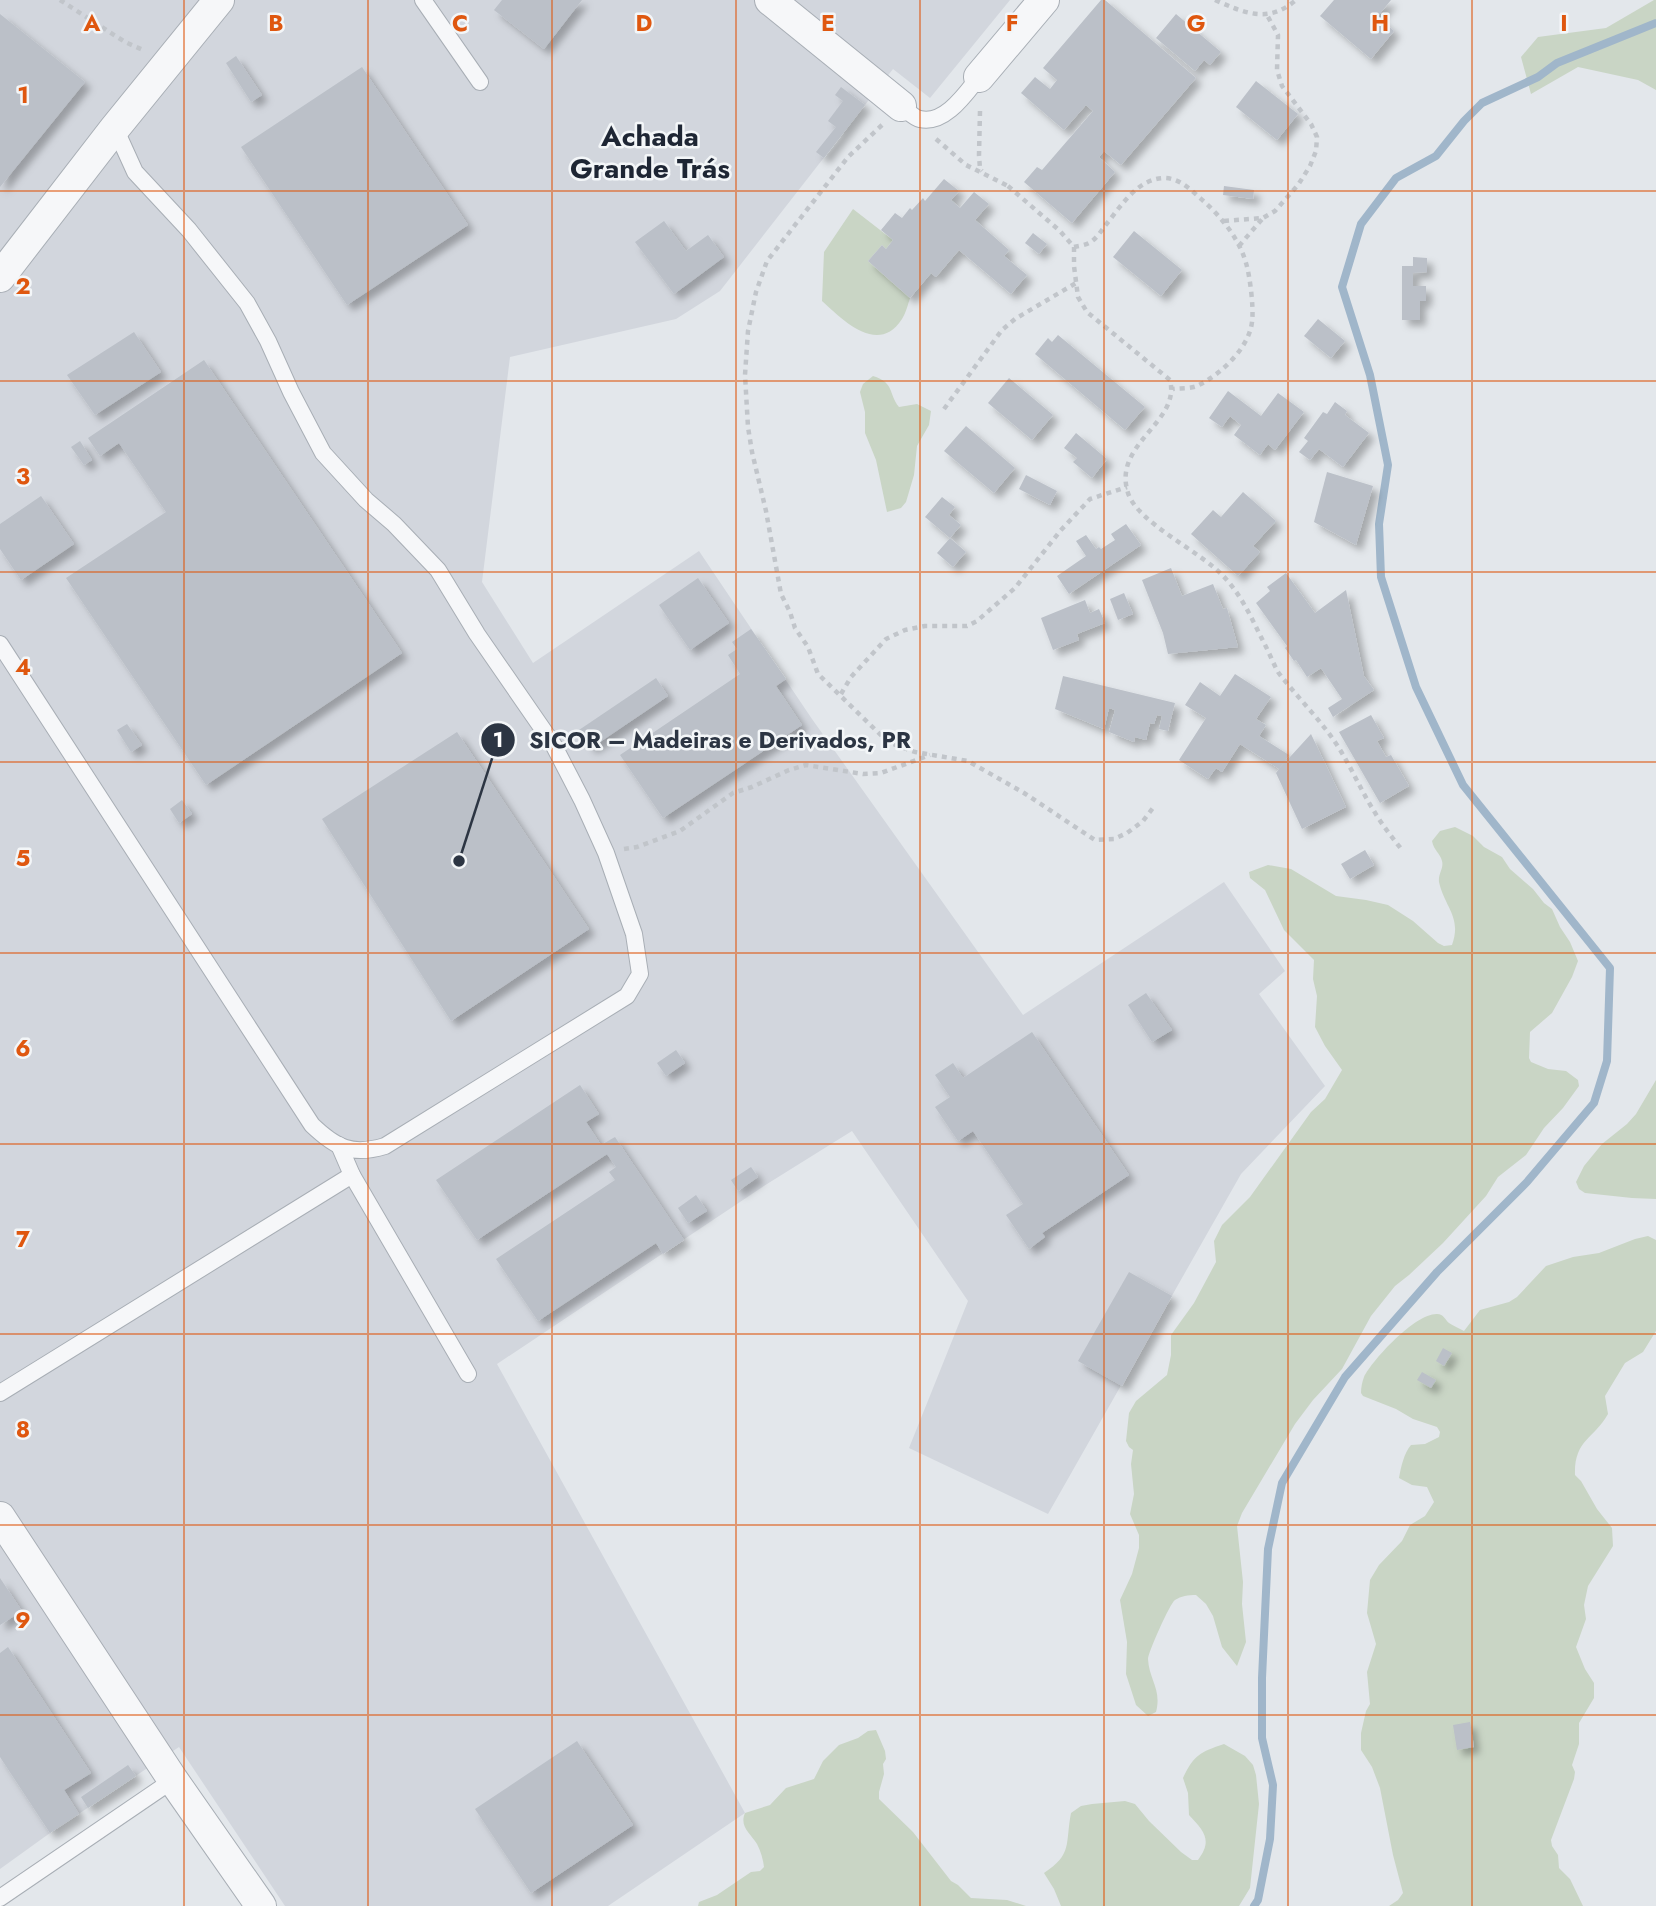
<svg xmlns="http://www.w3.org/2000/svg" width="1656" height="1906" viewBox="0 0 1656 1906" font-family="Jost,sans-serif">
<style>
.built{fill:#d2d6dd}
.green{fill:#c9d5c5}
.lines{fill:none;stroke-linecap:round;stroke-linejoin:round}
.stream{stroke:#a0b6ca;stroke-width:8}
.building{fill:#bbc0c8;filter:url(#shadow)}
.service-casing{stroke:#a8aeb5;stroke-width:18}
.minor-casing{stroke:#a8aeb5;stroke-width:32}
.path{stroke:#c1c5ca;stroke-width:4.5;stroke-dasharray:5 5;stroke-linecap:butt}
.service{stroke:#f6f7f9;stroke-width:16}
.minor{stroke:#f6f7f9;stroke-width:30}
.grid{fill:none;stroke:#df570f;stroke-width:2;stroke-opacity:0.55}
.labels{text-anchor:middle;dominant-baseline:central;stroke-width:5;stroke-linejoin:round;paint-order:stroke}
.district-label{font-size:28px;font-weight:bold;fill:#1e2634;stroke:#f3f6f8}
.grid-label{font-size:23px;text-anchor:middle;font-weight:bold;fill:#df570f;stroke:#f3f6f8;stroke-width:5;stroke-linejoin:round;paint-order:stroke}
.leader{fill:none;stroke:#2c3543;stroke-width:2.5}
.callout-dot{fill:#2c3543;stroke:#f3f6f8;stroke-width:2.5}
.mark-label{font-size:21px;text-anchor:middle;font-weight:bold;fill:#fff}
.callout-label{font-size:23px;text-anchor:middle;font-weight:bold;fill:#2c3543;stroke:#f3f6f8;stroke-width:5;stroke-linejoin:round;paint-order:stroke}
</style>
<defs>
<filter id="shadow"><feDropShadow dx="6" dy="6" stdDeviation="3.5" flood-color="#0004"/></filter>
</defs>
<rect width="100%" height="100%" fill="#e3e7eb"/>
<!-- built -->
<path class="built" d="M0,0h1010l-80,98 -37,-29 -173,222 -44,28 -166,38 -28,225 51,81 166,-112 113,168 211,296 201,-133 61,89 -26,23 66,92 -84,88 -193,340 -139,-66 59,-147 -116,-170 -85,53 -270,180 248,449 -137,93h-323l-106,-159 -129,86 -50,36z"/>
<!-- green -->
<g class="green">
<path d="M1654,0h2v90l-18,-10 -60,-13 -47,27 -10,-37 17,-20 68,-9z"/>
<path d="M853,209l40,31 -7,9 -4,-4 -14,16 42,37c-2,6 -4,15 -8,21 -24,37 -59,1 -80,-18l2,-49z"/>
<path d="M873,376c22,7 15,17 26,31l18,-3 14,7 -2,14 -12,21 -3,29 -8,27 -5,6 -14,4 -11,-52 -11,-27v-21l-5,-20 3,-8z"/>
<path d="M1455,827l18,9 11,11 18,10 8,12 23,20 11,14 8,6 8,18 10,15 8,19 -6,16 -20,36 -22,19 -1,26 2,4 17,7 18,2 12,9 1,6 -16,22 -19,20 -18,27 -28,22 -12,19 -43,47 -34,32 -14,11 -24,30 -29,53 -29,31 -18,24 -53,89 -5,13 6,56 -1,22 4,38 -9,24 -15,-19 -9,-31 -7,-12 -10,-9c-8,0 -15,1 -21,5 -5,3 -27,53 -27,59 1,21 14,30 8,53l-8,4 -12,-11 -10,-31 1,-32 -7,-42 12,-26 7,-26v-13l-9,-21 4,-20 -3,-30 2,-14 -4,-3 -3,-6 3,-28 7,-12 31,-26 4,-20v-20l23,-32 22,-41 -2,-21 8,-16 28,-28 61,-85 14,-13 17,-29 -17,-24 -10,-19 2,-31 -4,-17 1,-19 -30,-30 -19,-40 -15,-12 -1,-6 19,-7 23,4 45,27 30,4 22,5 25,16 25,22 6,3 8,-1c10,-28 -7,-37 -13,-63 -1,-8 5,-14 3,-21 -2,-8 -8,-10 -10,-20l8,-10z"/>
<path d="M1656,1080v119l-24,-1 -47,-5 -6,-4 -3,-7 8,-16 18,-22 25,-20 9,-10z"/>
<path d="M1648,1236l8,4v91l-13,21 -18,11 -20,33 3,18c-15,26 -34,26 -33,61l6,6 16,28 15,19 1,18 -25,40 -4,19 2,14 -10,28 9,22 9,14v15l-15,25v21l-7,21 3,7 -1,7 -23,61 1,6 6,9 1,13 11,11 13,27h-194l9,-6 5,-7 -10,-38 -13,-67 -8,-21 -11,-17v-17l5,-22 4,-7 -3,-32 9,-28 -9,-31 3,-33 9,-15 23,-24 8,-16 15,-9 9,-14 -7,-15 -15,-2 -13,-7c2,-11 5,-25 12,-33l14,-1 14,-7 1,-5 -3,-5 -24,-8 -17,-10 -33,-13 -2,-3c0,-5 1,-11 3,-16 9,-18 52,-64 73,-63 7,0 8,6 12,9 4,3 10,5 15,8l16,-21 29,-8 8,-5 29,-31 27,-9 26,-4 36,-14z"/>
<path d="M876,1730l9,21 1,8 -3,5 1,10 -5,18v7l34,33 38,49 7,4 13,13 36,2 19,6h-328l1,-4 18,-7 34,-23 9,-1 4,-4c-1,-8 -3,-15 -7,-23 -6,-10 -18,-17 -12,-31l25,-8 16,-17 28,-9 9,-18 16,-16 19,-7 10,-7z"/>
<path d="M1224,1744l21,12 8,9 3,10 3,29 -9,84 -11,18h-178l-7,-17 -10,-16c29,-19 21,-29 27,-60l10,-7 11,-2 33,-3 10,3 14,17 32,31 11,8h6c15,-20 6,-29 -9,-45l-1,-22 -5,-15c11,-23 17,-26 41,-34z"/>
</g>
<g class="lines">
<!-- stream -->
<path class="stream" d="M1254,1906l4,-6 12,-61 3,-54 -11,-47v-60l6,-129 14,-66 63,-106 92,-105 90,-90 67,-79 13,-42 3,-93 -147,-183 -47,-98 -35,-110 -2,-53 9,-59 -18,-90 -28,-88 19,-63 35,-46 40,-22 28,-35 18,-18 56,-26 19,-14 99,-40"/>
</g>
<!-- building -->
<g class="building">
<path d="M502,0h80l-38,49 -50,-39z"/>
<path d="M1101,0h4l91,78 -75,87 -17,-14 -5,6 16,15 -43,51 -48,-41 13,-15 5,3 51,-59 -7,-6 -22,25 -43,-37 14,-16 15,12 7,-9 -14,-12z"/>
<path d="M1334,0h57l-13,16 16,15 -23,28 -51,-43z"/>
<path d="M0,14l85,68 -85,105z"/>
<path d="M1176,14l45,38 -11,13 -6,-5 -9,11 -39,-33z"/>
<path d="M236,56l26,39 -11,7 -25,-39z"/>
<path d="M362,67l106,158 -121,80 -106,-158z"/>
<path d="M1256,81l42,33 -21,26 -41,-33z"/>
<path d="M841,87l24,18 -41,53 -8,-6 20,-25 -8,-6 15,-20 -8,-6z"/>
<path d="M944,179l15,12 -8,9 9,8 14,-16 15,12 -14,16 34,30 -5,6 23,19 -16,19 -52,-44 -23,27 -5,-4 -21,25 -42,-37 14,-16 4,4 7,-9 -12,-10 14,-17 7,5 8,-10 2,2 11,-12 2,3z"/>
<path d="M1224,186l30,4 -1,9 -30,-4z"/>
<path d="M664,221l22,30 22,-16 16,22 -50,37 -39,-52z"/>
<path d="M1134,231l48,39 -21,26 -48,-39z"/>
<path d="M1033,233l14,11 -8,10 -14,-11z"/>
<path d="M1413,257l14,1v14l-14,1v13h13v15h-6v19h-18v-54h11z"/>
<path d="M1318,319l27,22 -14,17 -27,-22z"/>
<path d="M134,332l27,40 -66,43 -28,-40z"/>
<path d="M1058,335l87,72 -20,23 -90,-76 13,-16 4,4z"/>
<path d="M204,360l198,293 -196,132 -140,-207 100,-66 -47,-69 -19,13 -12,-18z"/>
<path d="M1009,378l44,37 -21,25 -44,-37z"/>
<path d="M1228,391l33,25 17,-23 26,19 -29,38 -7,-6 -8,11 -26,-20 7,-10 -11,-9 -8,11 -13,-9z"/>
<path d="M1335,402l12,9 -2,4 24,18 -26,34 -24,-18 -9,11 -11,-8 9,-11 -4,-3 19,-26 4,2z"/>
<path d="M966,426l49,42 -21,25 -50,-42z"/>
<path d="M1076,433l31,26 -15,19 -19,-16 4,-4 -13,-10z"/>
<path d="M80,441l12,19 -8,5 -13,-18z"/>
<path d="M1327,472l46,14 -17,59 -42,-23z"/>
<path d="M1026,475l31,16 -7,14 -31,-16z"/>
<path d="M1243,492l33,29 -23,25 7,6 -22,24 -47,-42 22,-24 8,7z"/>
<path d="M41,496l33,48 -53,36 -21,-31v-25z"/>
<path d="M942,497l13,10 -6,8 12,10 -11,13 -25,-21z"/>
<path d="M1126,524l15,21 -72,49 -12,-18 29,-20 -10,-15 10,-6 10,14 3,-2 2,2 14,-9 -4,-6z"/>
<path d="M950,538l16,14 -13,15 -16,-14z"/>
<path d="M1171,568l11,28 31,-12 10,25 4,-1 11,39 -70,7 -5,-21 -21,-53z"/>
<path d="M1286,573l29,40 31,-23 18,86 10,14 -41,27 -5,-9 14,-9 -21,-31 -14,9 -11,-17 -2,1 -9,-13 2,-2 -31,-43 14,-12 -3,-4z"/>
<path d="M698,578l31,45 -39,27 -31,-45z"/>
<path d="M1124,593l9,21 -15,6 -8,-21z"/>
<path d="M1085,600l5,13 9,-4 6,14 -28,11 2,6 -26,10 -12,-32z"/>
<path d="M751,629l35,50 -10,7 26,39 -139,93 -43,-63 120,-81 -12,-19 9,-6 -5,-7z"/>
<path d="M1235,674l36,23 -15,22 10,6 -7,11 30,19 -10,14 32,-35 35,73 -44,22 -26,-56 3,-4 -39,-25 -18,28 -6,-4 -8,11 -29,-19 27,-42 -21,-13 15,-23 20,14z"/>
<path d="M1063,676l112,27 -7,28 -9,-2 3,-13 -5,-1 -3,9 -4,-1 -4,17 -11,-3 -1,5 -25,-10 6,-22 -6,-2 -5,21 -49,-20z"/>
<path d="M656,678l12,18 -77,52 -12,-18z"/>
<path d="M1371,715l13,23 -7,3 9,16 5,-2 18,31 -29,17 -41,-71z"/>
<path d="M127,724l15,21 -11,7 -14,-22z"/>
<path d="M457,732l132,197 -138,92 -129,-202z"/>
<path d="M182,800l10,14 -13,9 -9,-14z"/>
<path d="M1365,850l9,15 -24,14 -9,-15z"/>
<path d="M1146,993l26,37 -20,12 -24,-37z"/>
<path d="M1032,1032l97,143 -87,58 3,4 -16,12 -23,-34 17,-11 -50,-73 -15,10 -23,-34 15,-10 -15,-22 18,-12 10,15z"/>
<path d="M676,1050l9,13 -19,13 -9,-13z"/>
<path d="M580,1085l19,29 -13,8 15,23 14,-8 69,103 -21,14 -7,-11 -118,78 -42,-62 119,-79 -6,-8 7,-5 -9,-13 -130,86 -41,-60z"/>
<path d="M751,1167l7,10 -20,14 -7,-11z"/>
<path d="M696,1195l11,16 -19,12 -10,-15z"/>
<path d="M1129,1272l43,24 -50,90 -44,-25z"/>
<path d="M1443,1348l9,5 -8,13 -8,-5z"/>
<path d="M1422,1372l14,8 -5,8 -14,-8z"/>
<path d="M0,1578l22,33 -22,14z"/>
<path d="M8,1647l83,126 -27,17 15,24 -29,19 -50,-76v-104z"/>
<path d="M1470,1722l4,25 -17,3 -4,-25z"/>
<path d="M577,1741l56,84 -102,68 -56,-84z"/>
<path d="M128,1765l8,11 -48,32 -7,-11z"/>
</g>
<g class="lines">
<defs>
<g id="service">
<path d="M423,0l57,82"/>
<path d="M901,106c6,4 13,12 19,13 25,6 46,-26 59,-42"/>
<path d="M0,644l312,481c24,23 40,31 73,21l242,-150 13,-22 -6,-40 -28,-81 -24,-53 -29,-56 -76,-110 -39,-64 -44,-46 -28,-24 -43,-47 -32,-61 -23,-51 -21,-38 -58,-73 -54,-58 -20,-44"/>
<path d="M339,1145l13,30 116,199"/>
<path d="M0,1393l352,-218"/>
<path d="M0,1898l173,-118"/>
</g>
<g id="minor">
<path d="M770,0l131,106"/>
<path d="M979,77l65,-77"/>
<path d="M0,277l115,-149 104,-128"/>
<path d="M0,1517l173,263 88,126"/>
</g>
</defs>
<!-- service casing -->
<use href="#service" class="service-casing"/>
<!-- minor casing -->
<use href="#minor" class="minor-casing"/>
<!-- path -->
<g class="path">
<path d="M60,0l65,42 18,8"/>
<path d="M1215,0c30,13 53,24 81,0"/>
<path d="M980,111l-1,44 1,14 2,2"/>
<path d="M882,125l-34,32 -81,104 -11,31 -8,39 -3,44 3,52 4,25 14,59 15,83 9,18 5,16 13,19 10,27 70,68 27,10 53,9 56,32 71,47 19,-1 13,-6 16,-12 10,-13"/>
<path d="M936,139l30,26 42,21"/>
<path d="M1008,186l52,45 14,16v19l4,31 9,15 83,68c11,43 -58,63 -42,113 10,31 75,59 98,86 17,19 27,42 38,64 5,9 9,20 14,29 18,24 40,45 57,70 15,22 25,47 39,69 8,14 18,26 28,39"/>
<path d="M1224,221l39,-3 12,-7 23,-26 12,-19 6,-15 1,-14 -6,-13 -29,-38 -5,-16 1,-35 -11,-20"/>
<path d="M1239,246l24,-28"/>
<path d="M1074,247c5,-1 11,-2 15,-4 6,-3 11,-10 15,-16 16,-19 32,-48 60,-49 15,0 26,11 36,20 20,17 39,40 46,65 4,13 8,46 6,59 -3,26 -31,52 -53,63 -7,4 -18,3 -26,4"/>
<path d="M944,409l58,-79 13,-11 61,-36"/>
<path d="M841,694l10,-17 35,-38 19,-9 20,-4h42l10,-5 38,-33 46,-58 29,-31 37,-12"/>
<path d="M624,849l13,-2 43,-16 53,-38 19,-6 37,-17 17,-5 57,9 18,-1 49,-18"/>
</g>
<!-- service -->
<use href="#service" class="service"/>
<!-- minor -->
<use href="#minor" class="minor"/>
</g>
<!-- grid -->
<path class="grid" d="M184,0v1906M368,0v1906M552,0v1906M736,0v1906M920,0v1906M1104,0v1906M1288,0v1906M1472,0v1906M0,191h1656M0,381h1656M0,572h1656M0,762h1656M0,953h1656M0,1144h1656M0,1334h1656M0,1525h1656M0,1715h1656"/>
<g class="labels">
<!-- district labels -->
<g class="district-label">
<text x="650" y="136">Achada<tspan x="650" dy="32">Grande Trás</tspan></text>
</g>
</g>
<g class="grid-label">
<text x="92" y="31">A</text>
<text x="276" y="31">B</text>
<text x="460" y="31">C</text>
<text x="644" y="31">D</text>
<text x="828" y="31">E</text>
<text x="1012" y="31">F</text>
<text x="1196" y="31">G</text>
<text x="1380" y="31">H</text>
<text x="1564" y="31">I</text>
<text x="23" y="103">1</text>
<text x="23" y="294">2</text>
<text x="23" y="484">3</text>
<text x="23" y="675">4</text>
<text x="23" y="866">5</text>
<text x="23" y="1056">6</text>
<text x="23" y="1247">7</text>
<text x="23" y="1437">8</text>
<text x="23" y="1628">9</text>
</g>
<!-- callouts -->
<path class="leader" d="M459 861L498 740"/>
<g class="callout-dot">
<circle cx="459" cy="861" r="7"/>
<circle cx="498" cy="740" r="18"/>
</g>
<g class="mark-label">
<text x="498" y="747">1</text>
</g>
<g class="callout-label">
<text x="720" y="748">SICOR – Madeiras e Derivados, PR</text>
</g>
</svg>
